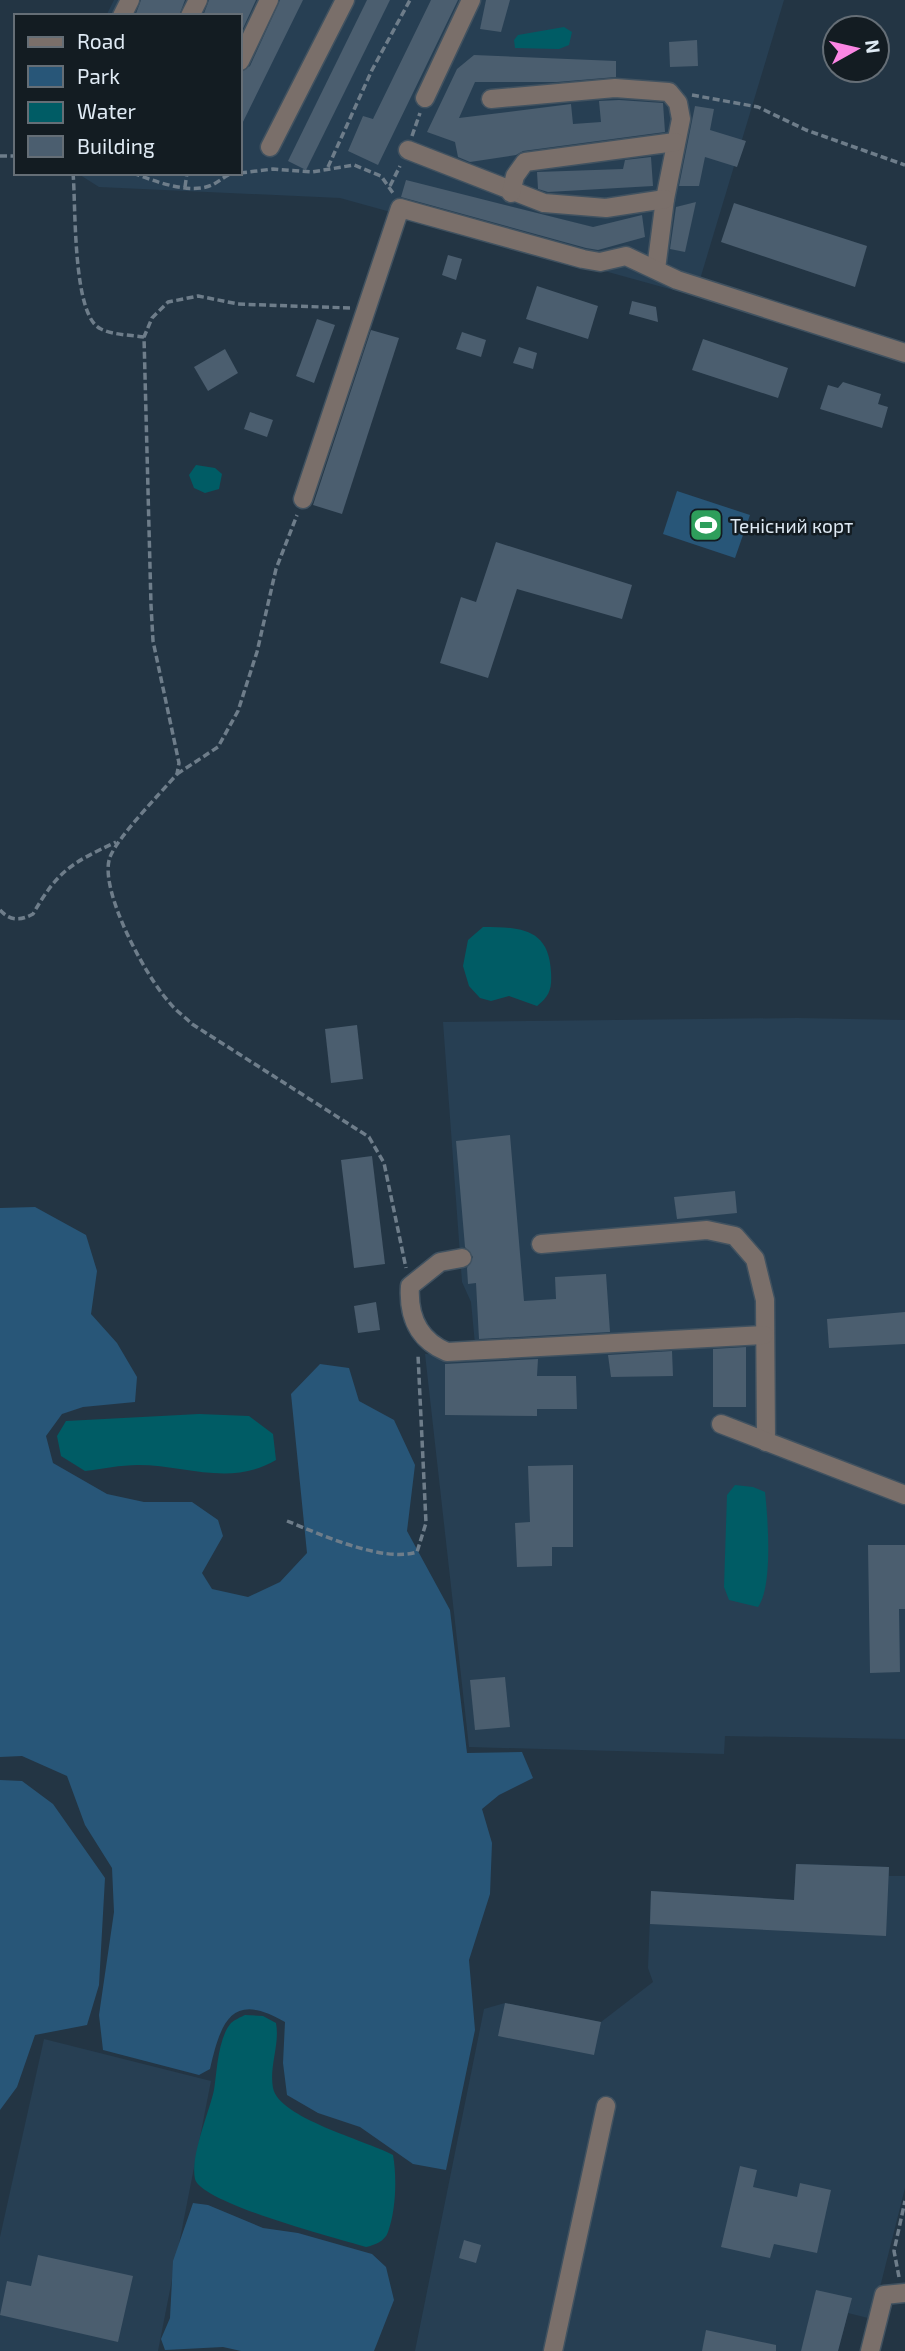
<svg xmlns="http://www.w3.org/2000/svg" width="905" height="2351" viewBox="0 0 905 2351" font-family="'Exo 2',sans-serif">
<style>
.built{fill:#273f53}
.green{fill:#285678}
.water{fill:#005c65}
.building{fill:#4b5e6f}
.lines{fill:none;stroke-linecap:round;stroke-linejoin:round}
.minor-casing{stroke:#415260;stroke-width:21}
.path{stroke:#6e7d8a;stroke-width:3.5;stroke-dasharray:7 3.5;stroke-linecap:butt}
.minor{stroke:#7a6f6a;stroke-width:18}
.labels{text-anchor:middle;dominant-baseline:central;stroke-width:5;stroke-linejoin:round;paint-order:stroke}
.poi-label{font-size:19px;fill:#dfeaf4;stroke:#131c22;text-anchor:start}
</style>
<rect width="100%" height="100%" fill="#233544"/>
<!-- built -->
<g class="built">
<path d="M114,0h670l-89,296 -355,-98 -241,-11 -22,-14h163v-157h-134z"/>
<path d="M797,1018l108,2v719l-180,-3 -1,18 -255,-7 -44,-393 51,1 -5,-53 -9,-20 -19,-260z"/>
<path d="M796,1864l93,3v9h16v312l-33,131 -24,-6 -10,38h-423l69,-342 21,-6 96,19 52,-40 -5,-14 3,-77 143,9z"/>
<path d="M44,2039l167,42 -53,270h-158v-114z"/>
</g>
<!-- green -->
<g class="green">
<path d="M677,491l73,24 -15,43 -72,-24z"/>
<path d="M35,1207l51,28 11,36 -6,43 26,29 20,34 -2,25 -52,5 -21,7 -16,22 7,27 54,31 37,8h48l26,18 5,16 -21,37 10,16 36,8 32,-15 27,-29 -16,-159 29,-30 29,4 10,33 35,19 21,45 -8,66 43,79 17,143 55,-1 11,26 -34,17 -17,14 10,34 -2,51 -21,66 6,70 -29,140 -33,-6 -53,-37 -42,-14 -31,-18 -4,-32 2,-41c-53,-31 -64,-1 -75,47l-11,6 -96,-25 -4,-35 15,-103 -2,-44 -27,-43 -18,-49 -45,-20 -22,1v-549z"/>
<path d="M0,1780l22,1 31,23 52,74 -6,107 -12,40 -52,10 -18,52 -17,23z"/>
<path d="M193,2203l15,2 55,23 35,5 74,21 14,13 8,33 -20,51h-133l-18,-4 -58,3 -4,-11 9,-21 3,-57z"/>
</g>
<!-- water -->
<g class="water">
<path d="M564,27l8,5 -3,13 -10,4 -44,-1 -1,-8 4,-5z"/>
<path d="M196,465l19,3 7,6 -3,15 -14,4 -11,-5 -5,-13z"/>
<path d="M483,927c37,0 66,1 68,45 1,16 -1,24 -14,34l-28,-10 -18,5 -11,-3 -11,-12 -6,-20 5,-26z"/>
<path d="M199,1414l50,2 24,18 3,26c-46,27 -90,5 -138,5 -17,0 -36,4 -53,6l-24,-15 -4,-20 9,-15z"/>
<path d="M735,1485l18,2 12,5c3,28 8,94 -7,115l-29,-7 -5,-13 3,-92z"/>
<path d="M245,2015l18,1 13,7c4,22 -7,43 -3,65 6,30 92,52 120,67 4,22 3,55 -5,77 -3,9 -13,13 -22,15 -28,-8 -165,-44 -171,-68 -5,-23 14,-66 19,-89 3,-19 4,-52 17,-67 3,-3 10,-6 14,-8z"/>
</g>
<!-- building -->
<g class="building">
<path d="M141,0h44l-6,16h-44z"/>
<path d="M209,0h47l-16,35v-19h-37z"/>
<path d="M280,0h23l-63,128v-56l10,-6z"/>
<path d="M367,0h23l-84,170 -18,-9z"/>
<path d="M431,0h27l-80,165 -30,-14 15,-35 10,3z"/>
<path d="M486,0h24l-9,32 -21,-3z"/>
<path d="M697,40l1,26 -28,1 -1,-25z"/>
<path d="M474,55l142,6v16l-59,5h-82l-16,36 112,-14 2,20 28,-2 -2,-21 20,-1 44,3 2,29 -142,19 -7,4 -46,7 -12,-5 -3,-15 -28,-10 30,-63z"/>
<path d="M695,106l19,3 -4,21 36,11 -9,26 -32,-10 -6,29h-20z"/>
<path d="M651,157l2,29 -105,6 -10,-3 -1,-17 86,-3 2,-9z"/>
<path d="M406,180l187,47 49,-12 3,22 -47,13 -12,-2 -185,-51z"/>
<path d="M696,202l-11,50 -15,-3 6,-42z"/>
<path d="M734,203l133,43 -12,41 -134,-45z"/>
<path d="M448,255l14,4 -6,21 -14,-5z"/>
<path d="M537,286l61,20 -10,33 -62,-20z"/>
<path d="M632,301l24,6 2,15 -29,-8z"/>
<path d="M317,319l18,6 -21,58 -18,-7z"/>
<path d="M371,330l28,8 -57,176 -29,-9z"/>
<path d="M462,332l24,8 -5,17 -25,-8z"/>
<path d="M703,339l85,29 -10,30 -86,-28z"/>
<path d="M519,347l18,6 -4,16 -20,-6z"/>
<path d="M225,349l13,24 -30,18 -14,-24z"/>
<path d="M843,382l38,12 -3,10 10,3 -6,21 -62,-19 8,-24 10,3z"/>
<path d="M250,412l23,8 -6,17 -23,-8z"/>
<path d="M496,542l136,43 -10,34 -105,-30 -29,89 -48,-15 21,-66 15,5z"/>
<path d="M357,1025l6,54 -32,4 -6,-54z"/>
<path d="M510,1135l14,166 32,-2 -1,-22 51,-3 4,58 -131,7 -3,-56 -8,1 -1,-16 6,-11 -8,-10 -9,-106z"/>
<path d="M372,1156l13,108 -31,4 -13,-108z"/>
<path d="M735,1191l2,22 -60,6 -3,-22z"/>
<path d="M376,1302l4,28 -22,3 -4,-27z"/>
<path d="M905,1312v32l-76,4 -2,-29z"/>
<path d="M746,1347v60h-33v-58z"/>
<path d="M672,1351l1,25 -62,1 -3,-22z"/>
<path d="M538,1359l-1,17h39l1,33h-40v7l-92,-1v-51z"/>
<path d="M573,1465v82h-21v19l-35,1 -2,-44 15,-1 -2,-56z"/>
<path d="M868,1545h37v64h-6l1,63 -30,1z"/>
<path d="M505,1677l5,50 -35,3 -5,-50z"/>
<path d="M796,1864l93,3 -3,69 -236,-12 1,-33 143,9z"/>
<path d="M505,2003l96,19 -7,33 -96,-19z"/>
<path d="M740,2166l17,4 -4,17 44,10 3,-14 31,7 -14,63 -43,-9 -4,14 -49,-11z"/>
<path d="M464,2240l17,5 -5,18 -17,-5z"/>
<path d="M38,2255l95,21 -15,66 -118,-27 7,-34 24,5z"/>
<path d="M816,2290l36,8 -14,53h-37z"/>
<path d="M706,2330l70,15v6h-74z"/>
</g>
<g class="lines">
<defs>
<g id="minor">
<path d="M122,16l8,-16"/>
<path d="M190,16l8,-16"/>
<path d="M240,61l29,-61"/>
<path d="M425,98l46,-98"/>
<path d="M491,99l124,-11 54,4 9,11 3,16 -16,80 -9,70"/>
<path d="M270,147l75,-147"/>
<path d="M408,150l136,53 62,5 59,-9"/>
<path d="M511,193l4,-17 10,-14 150,-20"/>
<path d="M303,499l97,-291 183,51 17,3 26,-6 51,24 228,73"/>
<path d="M541,1244l166,-14 28,6 20,23 10,41 1,142"/>
<path d="M462,1258l-22,4 -30,24c-2,30 8,54 37,66l317,-17"/>
<path d="M721,1424l184,71"/>
<path d="M553,2351l53,-245"/>
<path d="M870,2351l14,-56 21,-2"/>
</g>
</defs>
<!-- minor casing -->
<use href="#minor" class="minor-casing"/>
<!-- path -->
<g class="path">
<path d="M692,95l66,12 48,23 99,35"/>
<path d="M412,136l8,-23"/>
<path d="M0,156h16"/>
<path d="M328,167l44,-97 38,-70"/>
<path d="M73,173c3,31 -1,144 28,156 12,6 30,6 43,8"/>
<path d="M133,173c21,8 59,23 81,11 7,-4 11,-8 19,-11"/>
<path d="M240,173l33,-4 39,3 42,-7 27,11 12,17"/>
<path d="M390,186l10,-20"/>
<path d="M185,187l2,-14"/>
<path d="M350,308l-112,-4 -40,-8 -30,6 -16,16 -8,19 7,268 2,36 26,122 -2,11c-17,20 -58,61 -67,83 -12,32 36,120 59,145 6,8 16,15 23,22l177,113 15,26 22,105"/>
<path d="M177,774l41,-27 20,-36 19,-59 19,-83 21,-54"/>
<path d="M0,910c10,11 20,11 33,4 25,-44 39,-51 83,-72"/>
<path d="M287,1521c33,13 95,42 130,31l9,-29 -8,-168"/>
<path d="M899,2277l-5,-26 11,-50"/>
</g>
<!-- minor -->
<use href="#minor" class="minor"/>
</g>
<!-- icons -->
<defs>
<symbol id="stadium-square" viewBox="-11 -11 22 22"><rect x="-9" y="-9" width="18" height="18" rx="4" fill="#2e9e5b" stroke="#131c22"/><path d="M0-5a6.5 5 0 1 0 0 10a6.5 5 0 1 0 0-10ZM-3.5-1.8h7v3.6h-7Z" fill="#fff"/></symbol>
</defs>
<g fill-rule="evenodd">
<use href="#stadium-square" x="687" y="506" width="38" height="38"/>
</g>
<g class="labels">
<!-- poi labels -->
<g class="poi-label">
<text x="730" y="525">Тенісний корт</text>
</g>
</g>
<!-- legend -->
<rect x="14" y="14" width="228" height="161" fill="#131c22" stroke="#656e76" stroke-width="2"/>
<rect x="28" y="37" width="35" height="10" fill="#7a6f6a" stroke="#656e76" stroke-width="2"/>
<text x="77" y="49" font-size="21" fill="#dfeaf4">Road</text>
<rect x="28" y="66" width="35" height="21" fill="#285678" stroke="#656e76" stroke-width="2"/>
<text x="77" y="84" font-size="21" fill="#dfeaf4">Park</text>
<rect x="28" y="102" width="35" height="21" fill="#005c65" stroke="#656e76" stroke-width="2"/>
<text x="77" y="119" font-size="21" fill="#dfeaf4">Water</text>
<rect x="28" y="136" width="35" height="21" fill="#4b5e6f" stroke="#656e76" stroke-width="2"/>
<text x="77" y="154" font-size="21" fill="#dfeaf4">Building</text>
<!-- north arrow -->
<g transform="translate(856 49) rotate(82)"><circle r="33" fill="#131c22" stroke="#656e76" stroke-width="2"/>
<path d="M0-5L12 26L0 18L-12 26Z" fill="#fb86e4"/>
<text y="-10" font-size="19" font-weight="bold" text-anchor="middle" fill="#dfeaf4">N</text>
</g>
</svg>
